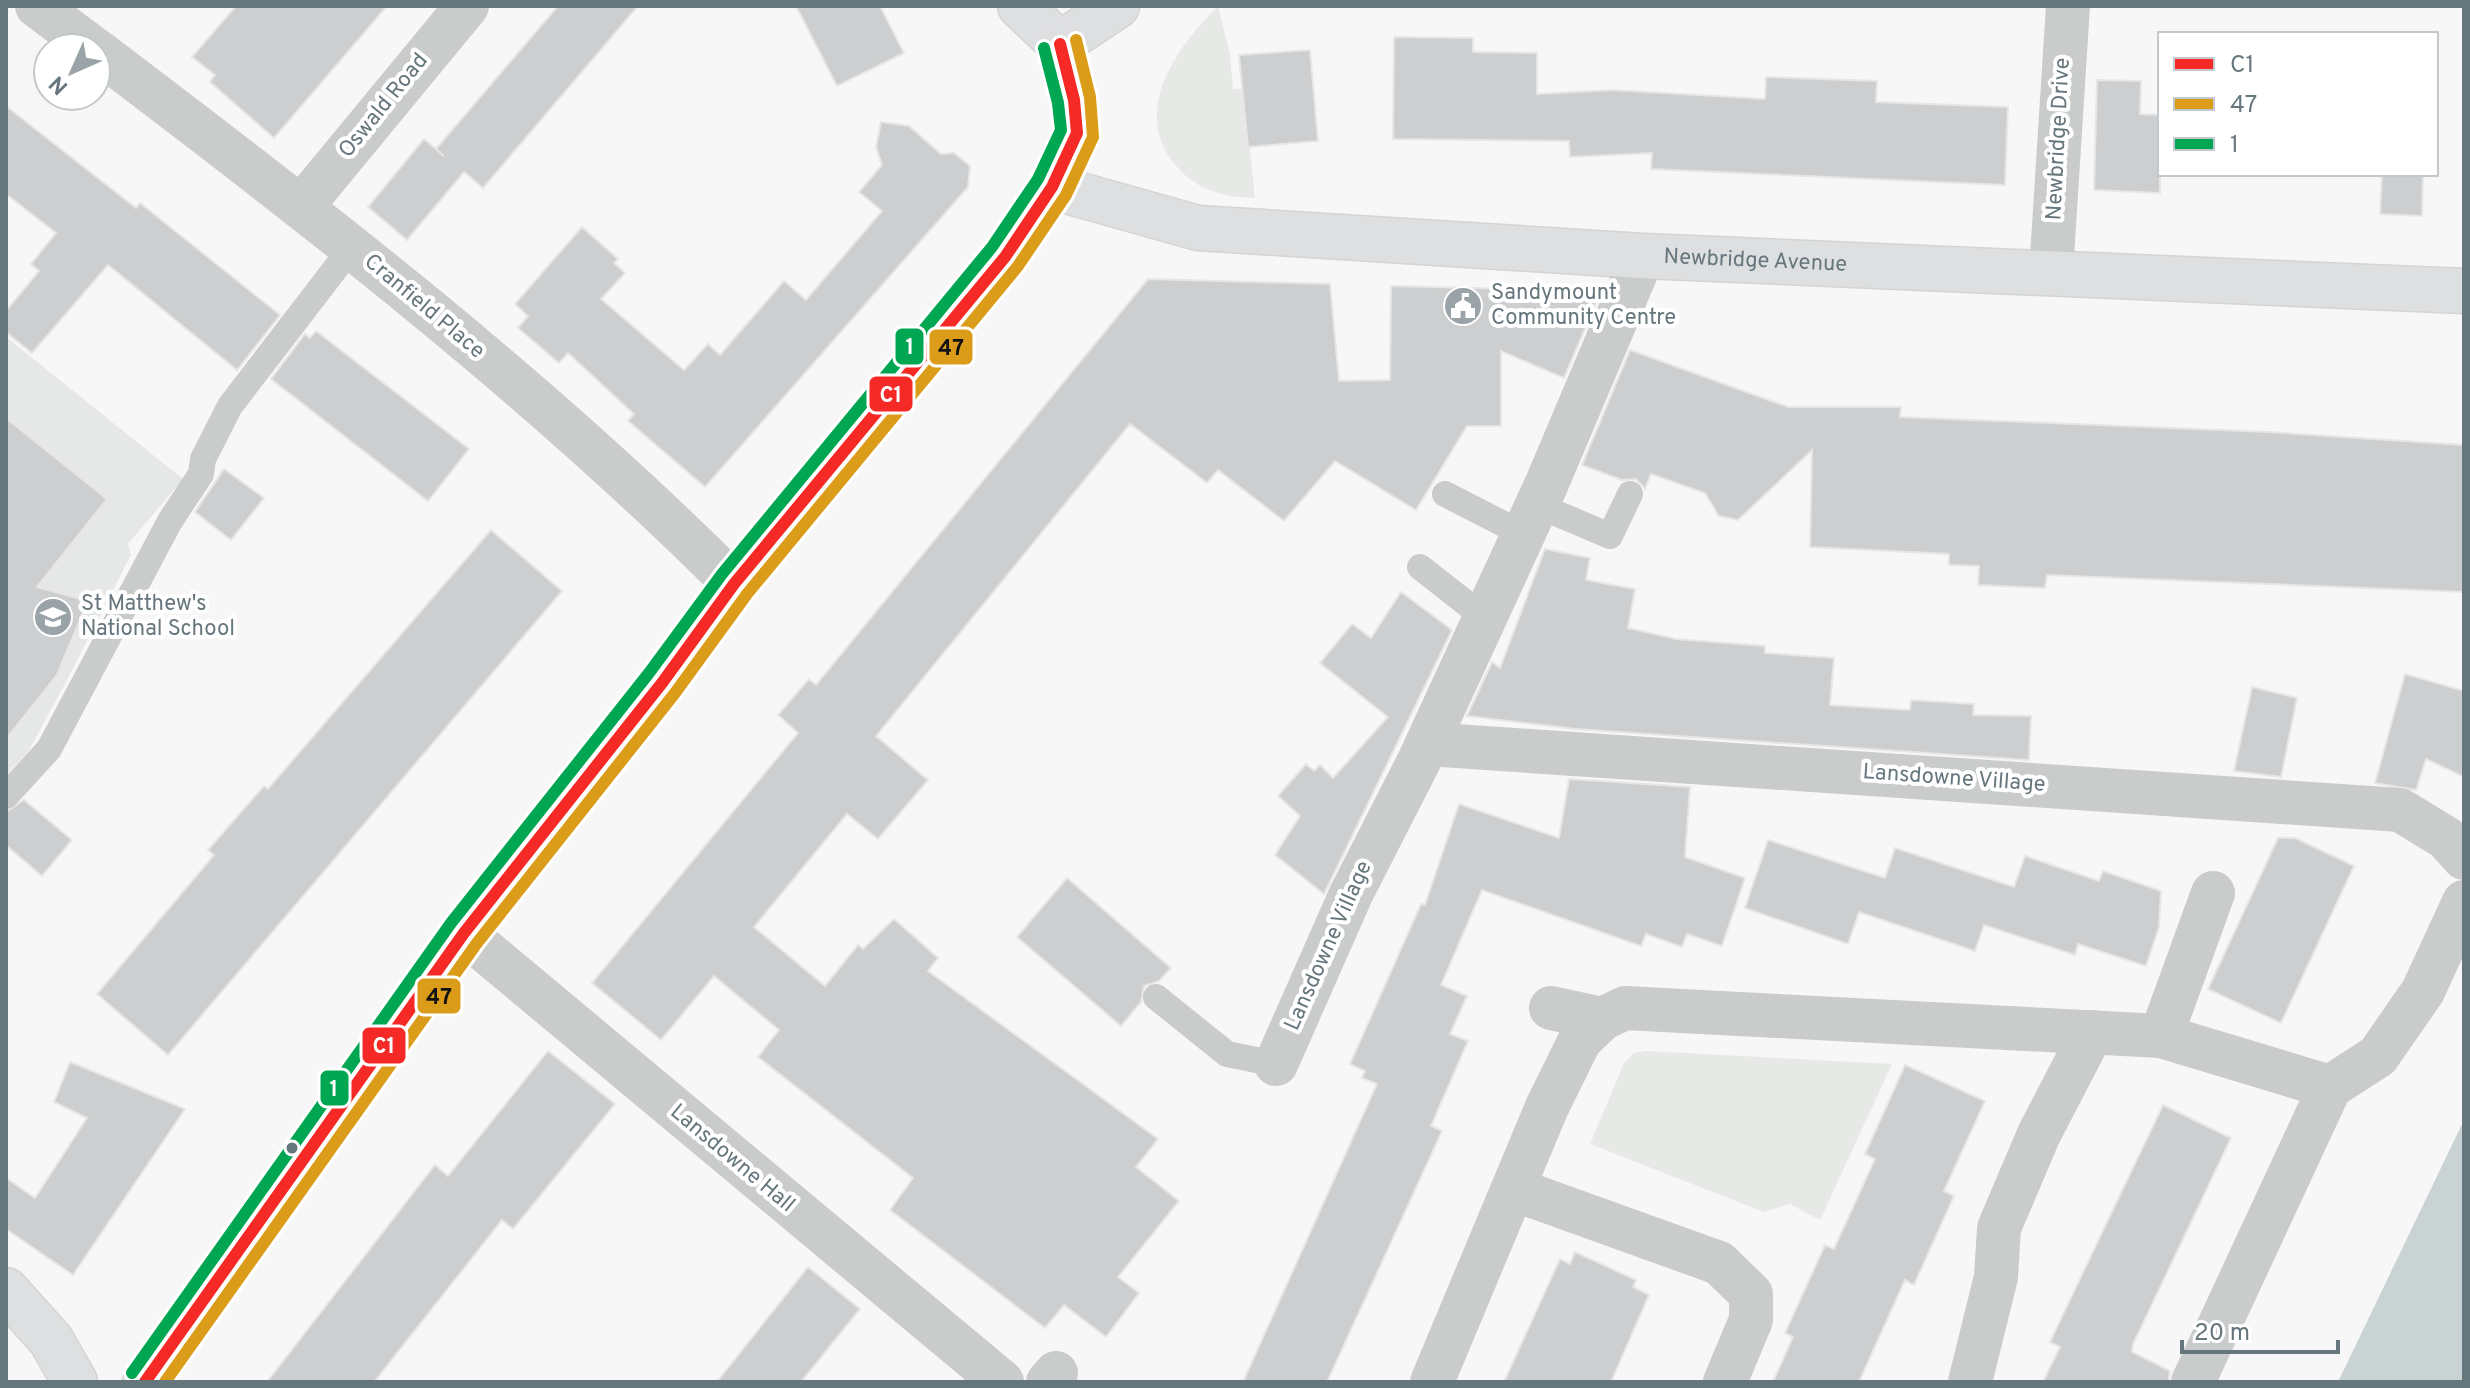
<svg xmlns="http://www.w3.org/2000/svg" width="2470" height="1388" viewBox="0 0 2470 1388" font-family="Overpass,sans-serif">
<style>
.built{fill:#e6e8e7}
.green{fill:#e6e9e5}
.water{fill:#cad3d4}
.building{fill:#cdcecf;stroke:#e6e6e6;stroke-width:2}
.lines{fill:none;stroke-linecap:round;stroke-linejoin:round}
.secondary-casing{stroke:#d3d4d4;stroke-width:47}
.lane{stroke:#cacccc;stroke-width:26}
.street{stroke:#cacccc;stroke-width:44}
.secondary{stroke:#dedfe0;stroke-width:44}
.bus-1-casing{stroke:#fff;stroke-width:18}
.bus-2-casing{stroke:#fff;stroke-width:18}
.bus-3-casing{stroke:#fff;stroke-width:18}
.bus-1{stroke:#f52a26;stroke-width:12}
.bus-2{stroke:#da9c19;stroke-width:12}
.bus-3{stroke:#00a651;stroke-width:12}
.bus-dot{fill:#66767d;stroke:#fff;stroke-width:3}
.labels{text-anchor:middle;dominant-baseline:central;stroke-width:8;stroke-linejoin:round;paint-order:stroke}
.street-label{font-size:22px;fill:#66767d;stroke:#fff}
.poi-label{font-size:22px;fill:#66767d;stroke:#fff;text-anchor:start}
.line-badge{stroke:#fff;stroke-width:3}
.badge-label{font-size:22px;text-anchor:middle;font-weight:bold;fill:#fff}
.pale-badge-label{font-size:22px;text-anchor:middle;font-weight:bold;fill:#111}
</style>
<rect width="100%" height="100%" fill="#f7f7f7"/>
<!-- built -->
<path class="built" d="M6,337l177,142 -55,65 3,11 -63,123 -40,74 -22,23z"/>
<!-- green -->
<g class="green">
<path d="M1218,6l12,49 3,34h10l12,109c-33,-1 -60,-8 -82,-36 -41,-54 5,-116 45,-156z"/>
<path d="M1646,1051l246,13 -72,156 -30,-16 -26,8 -174,-68 34,-81 10,-10z"/>
</g>
<!-- water -->
<path class="water" d="M2464,1120v262h-126z"/>
<!-- building -->
<g class="building">
<path d="M236,6h151l-113,132 -64,-56 5,-7 -23,-18z"/>
<path d="M558,6h80l-155,182 -19,-16 -57,68 -39,-33 56,-68 20,17 -8,-7z"/>
<path d="M796,6h84l24,47 -67,33z"/>
<path d="M1394,37l79,1v14l64,1v41l76,-4 152,9 1,-22 111,4 -1,21 132,5 -3,78 -354,-16 1,-16 -82,4 -1,-16 -176,-2z"/>
<path d="M1310,50l8,91 -70,6 -9,-92z"/>
<path d="M2097,80l44,1 -1,33 20,1v78l-66,-3z"/>
<path d="M6,106l130,102 4,-5 140,112 -43,55 -129,-105 -76,88 -26,-21v-21l33,-40 -8,-7 25,-31 -50,-39z"/>
<path d="M881,122l28,4 32,28 13,-1 16,13 -2,21 -263,300 -77,-66 6,-7 -66,-61 -9,10 -41,-35 10,-12 -13,-12 67,-77 36,32 -4,4 11,10 -24,26 83,71 24,-26 12,11 64,-74 22,19 76,-89 -23,-19 23,-27 -6,-18z"/>
<path d="M2382,174h41l-1,42 -42,-2z"/>
<path d="M1148,279l182,5 9,97 51,-1 1,-94 210,5 -37,87 -63,-27v75h-34l-51,84 -81,-49 -51,60 -66,-51 -11,13 -77,-59 -254,312 52,44 -50,59 -31,-25 -93,113 71,59 33,-41 5,4 31,-30 44,39 -10,13 230,168 -22,28 43,34 -61,76 21,16 -33,44 -42,-32 -19,23 -155,-118 23,-32 -155,-121 21,-27 -65,-54 -53,64 -69,-57 206,-250 -20,-18 31,-36 7,6z"/>
<path d="M316,331l153,118 -41,52 -157,-122 34,-45 5,4z"/>
<path d="M1630,350l158,57h113l-1,10 369,15 195,13v147l-417,-17 -2,13 -67,-3 1,-19 -30,-1v-11l-139,-7 2,-97 -74,70 -19,-4 -14,-23 -54,-19 -6,15 -9,-10 -14,1 -40,-15z"/>
<path d="M6,418l101,81 -70,88 51,14 -31,74 -51,64z"/>
<path d="M224,469l40,29 -33,42 -36,-28z"/>
<path d="M491,530l71,61 -394,464 -71,-61 117,-139 -6,-5 56,-64 4,3z"/>
<path d="M1545,549l45,9 -4,22 49,9 -7,39 48,11 89,7v7l69,5 -4,47 80,5 1,-10 63,4 -1,11 58,1 -2,44 -453,-31 -109,-13 25,-54 8,6z"/>
<path d="M1401,592l51,38 -128,264 -49,-39 25,-39 -22,-20 28,-32 8,7 6,-6 13,13 55,-61 -68,-54 32,-39 19,14z"/>
<path d="M2405,674l59,17v86l-38,-18 -10,31 -41,-7z"/>
<path d="M2252,687l45,11 -16,79 -47,-6z"/>
<path d="M1569,779l121,8 -5,70 60,21 -23,68 -35,-12 -5,13 -36,-13 -5,12 -159,-56 -41,95 26,11 -17,38 18,7 -37,85 11,5 -115,251h-84l134,-298 -15,-6 3,-7 -15,-7 71,-160 4,1 34,-101 100,34z"/>
<path d="M24,800l48,40 -30,36 -36,-31v-33z"/>
<path d="M2278,838h17l59,28 -73,157 -73,-34z"/>
<path d="M1768,840l117,38 10,-30 119,39 11,-31 74,25 4,-10 58,20 -2,36 -13,39 -68,-22 -3,11 -91,-30 -9,26 -116,-39 -11,32 -103,-36z"/>
<path d="M1067,878l104,90 -12,13 -15,5 -3,16 -20,24 -104,-89z"/>
<path d="M548,1051l67,53 -102,125 -11,-9 -128,162h-107l168,-217 13,11z"/>
<path d="M70,1062l115,47 -112,166 -67,-46v-51l29,20 52,-80 -33,-16z"/>
<path d="M1905,1065l80,36 -41,90 10,5 -40,89 -9,-5 -46,102h-86l20,-45 -8,-4 40,-88 9,4 41,-90 -10,-5z"/>
<path d="M2163,1105l68,33 -98,206 -1,8 38,19 -2,11h-125l17,-35 -10,-5z"/>
<path d="M1575,1252l61,28 -3,7 16,8 -38,87h-107l56,-123 10,5z"/>
<path d="M808,1267l52,42 -59,73h-84z"/>
</g>
<g class="lines">
<defs>
<g id="secondary">
<path d="M1020,6l40,38"/>
<path d="M1060,44l57,-38"/>
<path id="s1" d="M1052,187l146,41 445,28 821,35"/>
<path d="M6,1290l45,50 24,42"/>
<path d="M145,1382l319,-449 198,-250 72,-99 271,-327 47,-70 25,-54 -3,-33 -14,-56"/>
</g>
</defs>
<!-- secondary casing -->
<use href="#secondary" class="secondary-casing"/>
<!-- lane -->
<g class="lane">
<path d="M1445,494l78,40"/>
<path d="M1537,505l73,31 20,-42"/>
<path d="M1420,567l65,51"/>
<path d="M6,796l43,-47 121,-228 31,-47 2,-15 27,-53 122,-159"/>
<path d="M1156,997l71,57 49,10"/>
</g>
<!-- street -->
<g class="street">
<path d="M37,6l56,42"/>
<path d="M96,50c221,167 442,338 638,534"/>
<path d="M302,206l165,-200"/>
<path d="M2051,272l17,-266"/>
<path d="M1427,744l973,66 46,28 18,20"/>
<path d="M464,933l538,449"/>
<path d="M1551,1008l51,11"/>
<path d="M2161,1036l52,-143"/>
<path d="M1276,1064l75,-170 68,-133 128,-278 96,-227"/>
<path d="M1516,1190l203,73 32,31v26l-26,62"/>
<path d="M1048,1382l8,-9"/>
<path d="M1432,1382l115,-275 33,-67 22,-21 23,-11 536,28 169,51 48,-31 45,-65 41,-89"/>
<path d="M1970,1382l26,-105 3,-49 40,-94 53,-102"/>
<path d="M2193,1382l137,-295"/>
</g>
<!-- secondary -->
<use href="#secondary" class="secondary"/>
<defs>
<path id="bus-1" d="M145,1382l319,-449 198,-250 72,-99 271,-327 47,-70 25,-54 -3,-33 -14,-56"/>
<path id="bus-2" d="M165,1382l312,-439 198,-250 72,-99 271,-328 48,-71 27,-58 -3,-40 -14,-57"/>
<path id="bus-3" d="M132,1373l319,-450 198,-250 73,-99 270,-327 46,-68 23,-49 -3,-27 -14,-55"/>
</defs>
<!-- bus-1 casing -->
<use href="#bus-1" class="bus-1-casing"/>
<!-- bus-2 casing -->
<use href="#bus-2" class="bus-2-casing"/>
<!-- bus-3 casing -->
<use href="#bus-3" class="bus-3-casing"/>
<!-- bus-1 -->
<use href="#bus-1" class="bus-1"/>
<!-- bus-2 -->
<use href="#bus-2" class="bus-2"/>
<!-- bus-3 -->
<use href="#bus-3" class="bus-3"/>
</g>
<!-- icons -->
<defs>
<symbol id="civic-disc" viewBox="-11 -11 22 22"><circle r="9.5" fill="#99a3a8" stroke="#fff"/><path d="M-.6-6.5H3V-4.5H.6V-3L4-1V1h2V6H-6V1h2V-1L-.6-3ZM-1.2 2.5V6h2.4V2.5Z" fill="#fff"/></symbol>
<symbol id="school-disc" viewBox="-11 -11 22 22"><circle r="9.5" fill="#99a3a8" stroke="#fff"/><path d="M0-5L7-2L0 1L-7-2ZM-4 1L0 2.5L4 1V4Q0 6-4 4Z" fill="#fff"/></symbol>
</defs>
<g fill-rule="evenodd">
<use href="#civic-disc" x="1441" y="284" width="44" height="44"/>
<use href="#school-disc" x="31" y="595" width="44" height="44"/>
</g>
<!-- markers -->
<circle class="bus-dot" cx="292" cy="1148" r="7"/>
<g class="labels">
<!-- street labels -->
<g class="street-label">
<text transform="translate(384 106) rotate(-51)">Oswald Road</text>
<text transform="translate(2059 139) rotate(-87)">Newbridge Drive</text>
<text stroke="none"><textPath href="#s1" startOffset="710">Newbridge Avenue</textPath></text>
<text transform="translate(424 307) rotate(40)">Cranfield Place</text>
<text transform="translate(1954 779) rotate(4)">Lansdowne Village</text>
<text transform="translate(1329 946) rotate(-66)">Lansdowne Village</text>
<text transform="translate(732 1159) rotate(40)">Lansdowne Hall</text>
</g>
<!-- poi labels -->
<g class="poi-label">
<text x="1491" y="293">Sandymount<tspan x="1491" dy="25">Community Centre</tspan></text>
<text x="81" y="604">St Matthew's<tspan x="81" dy="25">National School</tspan></text>
</g>
</g>
<g class="line-badge">
<rect x="894" y="327" width="31" height="39" rx="8" fill="#00a651"/>
<rect x="928" y="328" width="46" height="38" rx="8" fill="#da9c19"/>
<rect x="868" y="375" width="46" height="38" rx="8" fill="#f52a26"/>
<rect x="416" y="977" width="46" height="38" rx="8" fill="#da9c19"/>
<rect x="361" y="1026" width="46" height="39" rx="8" fill="#f52a26"/>
<rect x="319" y="1069" width="31" height="38" rx="8" fill="#00a651"/>
</g>
<g class="badge-label">
<text x="910" y="354">1</text>
<text x="891" y="402">C1</text>
<text x="384" y="1053">C1</text>
<text x="334" y="1096">1</text>
</g>
<g class="pale-badge-label">
<text x="951" y="355">47</text>
<text x="439" y="1004">47</text>
</g>
<!-- border -->
<rect width="2470" height="1388" fill="none" stroke="#66767d" stroke-width="16"/>
<!-- legend -->
<rect x="2158" y="32" width="280" height="144" fill="#ffffff" stroke="#c2c8cb" stroke-width="2"/>
<rect x="2174" y="58" width="40" height="12" fill="#f52a26" stroke="#c2c8cb" stroke-width="2"/>
<text x="2230" y="72" font-size="24" fill="#66767d">C1</text>
<rect x="2174" y="98" width="40" height="12" fill="#da9c19" stroke="#c2c8cb" stroke-width="2"/>
<text x="2230" y="112" font-size="24" fill="#66767d">47</text>
<rect x="2174" y="138" width="40" height="12" fill="#00a651" stroke="#c2c8cb" stroke-width="2"/>
<text x="2230" y="152" font-size="24" fill="#66767d">1</text>
<!-- north arrow -->
<g transform="translate(72 72) rotate(225)"><circle r="38" fill="#ffffff" stroke="#c2c8cb" stroke-width="2"/>
<path d="M0-6L14 30L0 20L-14 30Z" fill="#99a3a8"/>
<text y="-12" font-size="22" font-weight="bold" text-anchor="middle" fill="#66767d">N</text>
</g>
<!-- scale -->
<path d="M2182 1340v12h156v-12" fill="none" stroke="#66767d" stroke-width="4"/>
<text x="2194" y="1340" font-size="24" fill="#66767d" stroke="#ffffff" stroke-width="6" paint-order="stroke">20 m</text>
</svg>
